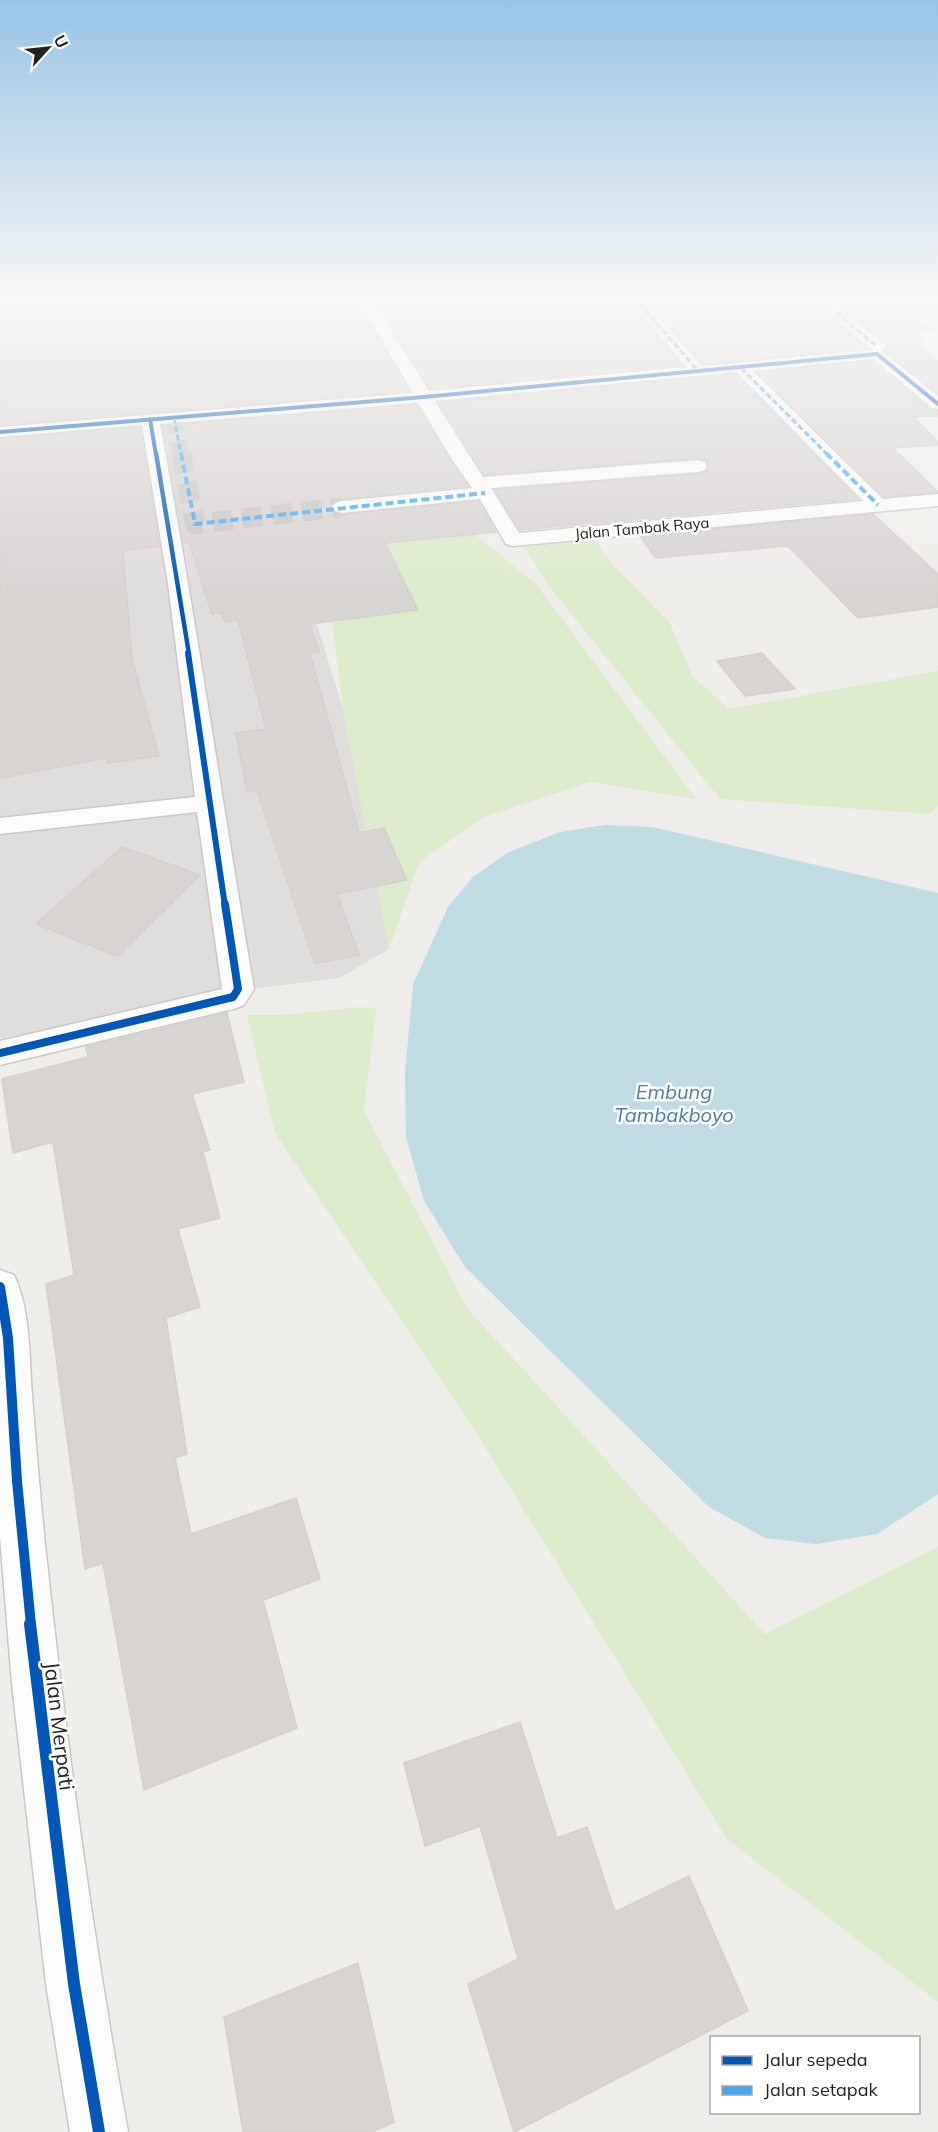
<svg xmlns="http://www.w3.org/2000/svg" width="938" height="2132" viewBox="0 0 938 2132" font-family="Mulish,sans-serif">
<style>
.residential{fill:#dfdedc}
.grass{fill:#ddeccb}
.forest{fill:#cbdec1}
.water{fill:#bfdbe3}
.building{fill:#d7d4d2;stroke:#d3d0cc;stroke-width:1.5}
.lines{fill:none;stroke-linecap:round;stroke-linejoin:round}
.street-tunnel-far1{stroke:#c7c5c3;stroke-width:16;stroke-dasharray:16 8;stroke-linecap:butt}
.street-tunnel{stroke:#c7c5c3;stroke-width:20;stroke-dasharray:20 10;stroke-linecap:butt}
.street-casing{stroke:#c9c8c7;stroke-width:3}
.street{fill:#fdfcfc;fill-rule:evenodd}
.quiet-far1{stroke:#3fa9f5;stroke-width:3;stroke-dasharray:6 3;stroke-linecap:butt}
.quiet{stroke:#3fa9f5;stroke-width:4;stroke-dasharray:8 4;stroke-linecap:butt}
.cycleway-far5-casing{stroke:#fff;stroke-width:5}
.cycleway-far4-casing{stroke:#fff;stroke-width:7}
.cycleway-far3-casing{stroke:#fff;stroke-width:9}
.cycleway-far2-casing{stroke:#fff;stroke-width:11}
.cycleway-far1-casing{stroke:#fff;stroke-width:14}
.cycleway-casing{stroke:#fff;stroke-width:16}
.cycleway-far5{stroke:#0057b8;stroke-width:4}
.cycleway-far4{stroke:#0057b8;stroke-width:4.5}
.cycleway-far3{stroke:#0057b8;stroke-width:6}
.cycleway-far2{stroke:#0057b8;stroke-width:8}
.cycleway-far1{stroke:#0057b8;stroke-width:10}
.cycleway{stroke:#0057b8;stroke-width:12}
.labels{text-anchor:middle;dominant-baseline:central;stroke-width:5;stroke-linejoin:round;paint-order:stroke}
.far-street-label{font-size:15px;fill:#222;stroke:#fff}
.water-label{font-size:20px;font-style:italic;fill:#4a7aab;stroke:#fff}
.near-street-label{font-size:21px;fill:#222;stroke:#fff}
</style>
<rect width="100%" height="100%" fill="#f0eeeb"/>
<!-- residential -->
<path class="residential" d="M243,411l35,86 65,212 46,240 -50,29 -121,15 -218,46v-607z"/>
<!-- grass -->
<g class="grass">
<path d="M471,531l65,53 160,215 -106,-17 -104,34 -67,46 -30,87 -46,-240 -20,-160z"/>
<path d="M593,537l20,28 57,58 22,53 37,33 209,-38v135l-9,8 -209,-15 -174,-217 -24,-38z"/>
<path d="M360,1007l16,2 -12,102 103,197 298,326 173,-87v455l-211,-163 -253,-410 -199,-296 -28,-118h37z"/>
</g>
<!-- forest -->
<path class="forest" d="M912,302l26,1v14l-27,-7 -7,-7z"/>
<!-- water -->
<path class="water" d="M605,825l47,2 286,66v601l-61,40 -60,10 -52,-6 -56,-31 -244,-240 -41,-66 -18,-64 -1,-64 8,-89 35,-77 25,-30 34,-24 53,-21z"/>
<!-- building -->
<g class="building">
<path d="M53,296h301l55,95 -409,34v-115l52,-3z"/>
<path d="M373,296h251l57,69 -251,24z"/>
<path d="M644,296h162l60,52 -163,16z"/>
<path d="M828,296h57l49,35 -22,2 12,8 -12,1 26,19v32l-53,-42 3,-4 -3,-5z"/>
<path d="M872,361l59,49 7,1v5l-24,1 24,25v3l-45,3 45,44 -54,5 -126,-124z"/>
<path d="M735,374l123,125 -338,31 -25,-40 203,-16 9,-3 2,-6 -3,-5 -8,-2 -214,17 -45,-72z"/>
<path d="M417,405l51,81 -126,13 -9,3 -3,6 4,5 8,2 137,-14 17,31 -111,11 33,67 -108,14 9,28 -9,1 49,180 25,-5 23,52 -70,14 22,61 -44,9 -58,-173 -10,1 -11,-59 30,-4 -28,-109 -13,2 -3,-9 -10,1 -23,-72 -6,1 -20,-117z"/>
<path d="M140,427l19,119 -36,5 9,108 27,97 -52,7 -1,-5 -106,20v-339z"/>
<path d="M873,514l65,60v33l-80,11 -70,-72 -133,12 -15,-22z"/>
<path d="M762,653l33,36 -50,7 -28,-35z"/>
<path d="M122,847l78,28 -83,81 -81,-32z"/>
<path d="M227,1013l17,69 -52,12 18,56 -7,2 17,66 -42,11 22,78 -34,11 21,136 -12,4 16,76 105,-36 24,81 -57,21 34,128 -153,62 -41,-227 -18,6 -39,-285 28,-9 -21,-133 -40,11 -11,-74 86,-22 -2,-10z"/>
<path d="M520,1722l37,116 30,-11 28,85 74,-36 59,135 -234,121 -46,-148 50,-25 -38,-133 -55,20 -21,-83z"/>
<path d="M358,1963l36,159 -22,10h-129l-19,-115z"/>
</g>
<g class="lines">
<!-- street-tunnel-far1 -->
<path class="street-tunnel-far1" d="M174,417l7,38"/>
<!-- street-tunnel -->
<path class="street-tunnel" d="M181,453l14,71 147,-17"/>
<defs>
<g id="street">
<path d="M356,296h14l59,95 257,-24 -60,-71h15l61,70 170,-16 -64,-54h16l60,48 2,3 -4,4 56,45v13l-6,-1 -59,-49 -120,12 130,128 55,-5v12l-425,40 -7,-2 -26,-45 -138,14 -7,-2 -3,-4 3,-4 7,-2 130,-13 -19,-27 -35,-58 -258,21c35,188 62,377 94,565l-10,16 -7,3 -237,57v-24l222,-52 -25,-177 -197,22v-16l195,-21 -27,-213 -26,-159 -142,12v-10l413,-34zM736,372l127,129 -344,32 -28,-45 207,-16 7,-2 2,-4 -2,-4 -7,-2 -215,17 -48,-76z"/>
<path d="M0,1270l14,5c17,36 15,82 18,120 4,50 8,100 13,149 21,197 48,393 83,588h-58l-24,-148 -34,-300 -12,-148z"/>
</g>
</defs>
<!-- street casing -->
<use href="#street" class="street-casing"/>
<!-- street -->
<use href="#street" class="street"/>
<!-- quiet-far1 -->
<g class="quiet-far1">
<path d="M633,296l66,76"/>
<path d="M815,296l63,51"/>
<path d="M741,368l87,87"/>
<path d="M174,417l7,38"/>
</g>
<!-- quiet -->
<g class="quiet">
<path d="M181,453l14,71 290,-31"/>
<path d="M826,453l52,52"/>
</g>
<defs>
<g id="cycleway-far5">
<path d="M150,419l6,36"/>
<path d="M0,432l424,-35 453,-43 61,50"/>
</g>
<path id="cycleway-far4" d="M156,453l33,201"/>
<path id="cycleway-far3" d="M188,653l37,253"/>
<path id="cycleway-far2" d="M0,1053l233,-56 5,-8 -13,-85"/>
<path id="cycleway-far1" d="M0,1287l8,51 9,143 14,144"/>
<path id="cycleway" d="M30,1624l44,360 25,148"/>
</defs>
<!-- cycleway-far5 casing -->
<use href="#cycleway-far5" class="cycleway-far5-casing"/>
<!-- cycleway-far4 casing -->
<use href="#cycleway-far4" class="cycleway-far4-casing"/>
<!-- cycleway-far3 casing -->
<use href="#cycleway-far3" class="cycleway-far3-casing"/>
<!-- cycleway-far2 casing -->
<use href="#cycleway-far2" class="cycleway-far2-casing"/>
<!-- cycleway-far1 casing -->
<use href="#cycleway-far1" class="cycleway-far1-casing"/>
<!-- cycleway casing -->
<use href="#cycleway" class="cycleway-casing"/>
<!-- cycleway-far5 -->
<use href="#cycleway-far5" class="cycleway-far5"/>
<!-- cycleway-far4 -->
<use href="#cycleway-far4" class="cycleway-far4"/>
<!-- cycleway-far3 -->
<use href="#cycleway-far3" class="cycleway-far3"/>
<!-- cycleway-far2 -->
<use href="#cycleway-far2" class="cycleway-far2"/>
<!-- cycleway-far1 -->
<use href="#cycleway-far1" class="cycleway-far1"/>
<!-- cycleway -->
<use href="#cycleway" class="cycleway"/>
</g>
<!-- sky -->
<linearGradient id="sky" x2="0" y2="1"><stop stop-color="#97c4e6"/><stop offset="0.5" stop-color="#f8f7f6"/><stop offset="1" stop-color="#f8f7f6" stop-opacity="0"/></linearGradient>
<rect width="938" height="595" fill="url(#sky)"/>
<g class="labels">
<!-- far-street labels -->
<g class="far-street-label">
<text transform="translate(642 528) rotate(-5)">Jalan Tambak Raya</text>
</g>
<!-- water labels -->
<g class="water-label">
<text x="674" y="1091">Embung<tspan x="674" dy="23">Tambakboyo</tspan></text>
</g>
<!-- near-street labels -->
<g class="near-street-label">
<text transform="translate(60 1726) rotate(83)">Jalan Merpati</text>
</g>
</g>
<!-- legend -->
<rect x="710" y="2036" width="210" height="78" fill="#ffffff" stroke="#a7a7a7" stroke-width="1.5"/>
<rect x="722" y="2056" width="30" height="9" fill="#0057b8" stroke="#a7a7a7" stroke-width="1.5"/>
<text x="764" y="2066" font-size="18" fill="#222222">Jalur sepeda</text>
<rect x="722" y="2086" width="30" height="9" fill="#3fa9f5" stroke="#a7a7a7" stroke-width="1.5"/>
<text x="764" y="2096" font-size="18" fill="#222222">Jalan setapak</text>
<!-- north arrow -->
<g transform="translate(48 48) rotate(63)" stroke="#ffffff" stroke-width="4.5" paint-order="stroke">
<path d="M0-4.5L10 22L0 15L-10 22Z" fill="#222222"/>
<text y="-9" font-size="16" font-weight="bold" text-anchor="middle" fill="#222222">U</text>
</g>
</svg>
